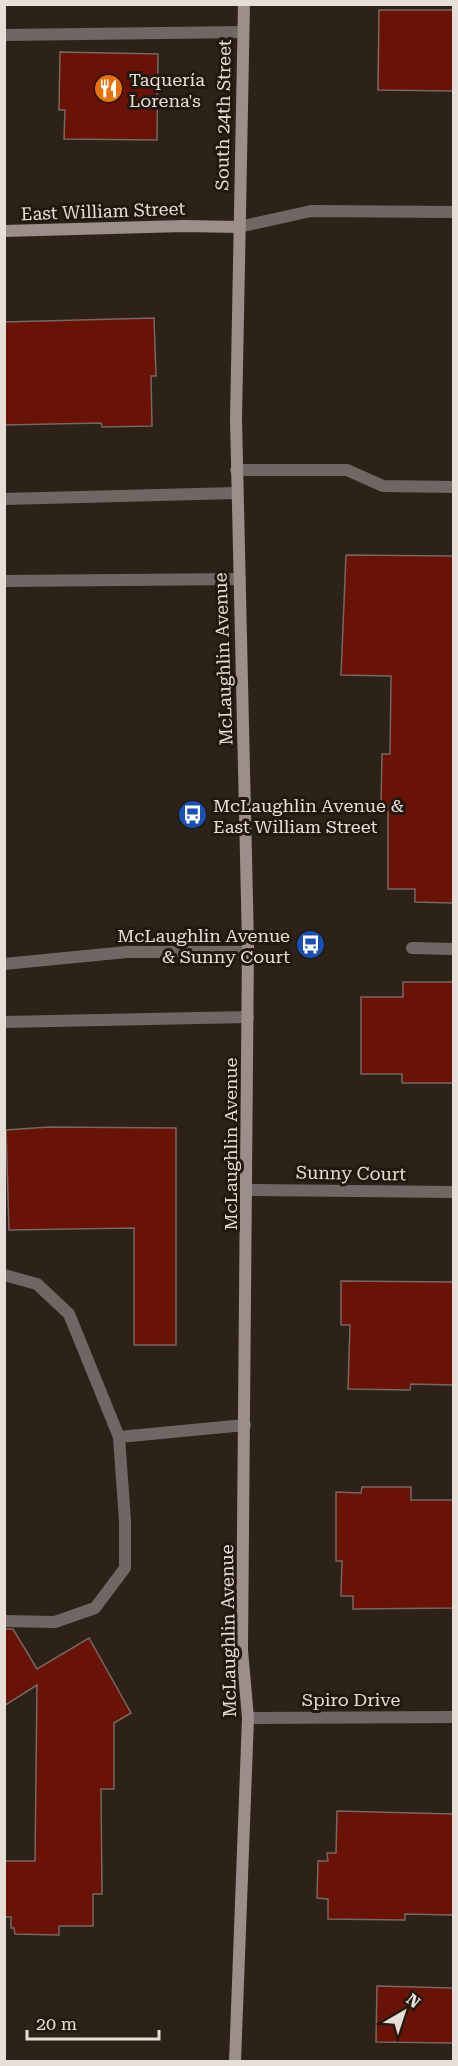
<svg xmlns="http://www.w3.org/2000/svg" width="458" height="2066" viewBox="0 0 458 2066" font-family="'Roboto Serif',serif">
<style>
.building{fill:#681305;stroke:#786662;stroke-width:1.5}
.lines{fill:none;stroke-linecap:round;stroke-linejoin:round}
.lane{stroke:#706765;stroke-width:12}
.street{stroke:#706765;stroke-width:12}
.secondary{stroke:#9b8e8b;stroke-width:12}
.labels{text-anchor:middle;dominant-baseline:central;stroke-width:6;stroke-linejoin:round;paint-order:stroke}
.poi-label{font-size:18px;fill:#e6dfd8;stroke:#23180e;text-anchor:start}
.street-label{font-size:18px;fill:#e6dfd8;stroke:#23180e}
</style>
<rect width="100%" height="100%" fill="#2d2218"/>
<!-- building -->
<g class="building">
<path d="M379,10h74v81l-75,-1z"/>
<path d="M60,52l98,2 -1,86 -93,-1 1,-29h-6z"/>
<path d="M154,318l2,58h-5l1,50 -50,1 -1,-4 -97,2v-103z"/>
<path d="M346,555l107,1v347l-38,-1v-13h-27v-83h-7l1,-52h8l1,-78 -50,-1z"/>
<path d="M403,982h50v101h-51v-9h-41v-77h42z"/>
<path d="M49,1127l127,1v217h-42v-117l-125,2 -3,-100z"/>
<path d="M341,1281l112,1v103l-42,-1 -1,6 -62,-1 2,-64h-9z"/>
<path d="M362,1487h49v13h42v108l-100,1v-13h-12l1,-35h-6v-69l25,1z"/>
<path d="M4,1629h9l24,40 52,-31 42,75 -17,10v66h-13l1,105h-9v32h-34v9l-44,-1 -1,-6h-3v-11h-7v-56h31l2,-176 -33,21z"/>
<path d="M337,1811l116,3v101l-48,-1v6l-77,-1v-20l-11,-1 1,-37h10l-1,-8h9z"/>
<path d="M377,1986l76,2v55l-77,-1z"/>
</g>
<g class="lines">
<!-- lane -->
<g class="lane">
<path d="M4,35l239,-3"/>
<path d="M236,470h111l36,16 71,1"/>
<path d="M4,499l232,-6"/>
<path d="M4,581l236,-2"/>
<path d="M412,948l42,1"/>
<path d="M4,964l123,-12h121"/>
<path d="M4,1022l244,-5"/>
<path d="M4,1275l33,9 32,30 50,123 6,84v47l-30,40 -40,14 -51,-1"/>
<path d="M119,1437l126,-12"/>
</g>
<!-- street -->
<g class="street">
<path d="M239,227l72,-16 143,1"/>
<path d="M248,1190l206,2"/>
<path d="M248,1718l206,-1"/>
</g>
<!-- secondary -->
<g class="secondary">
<path d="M4,231l180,-5 55,1"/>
<path d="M235,2062l13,-344 -6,-68 6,-706 -12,-525 8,-415"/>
</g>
</g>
<!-- icons -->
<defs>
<symbol id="restaurant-disc" viewBox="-11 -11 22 22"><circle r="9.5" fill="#e8710a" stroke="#23180e"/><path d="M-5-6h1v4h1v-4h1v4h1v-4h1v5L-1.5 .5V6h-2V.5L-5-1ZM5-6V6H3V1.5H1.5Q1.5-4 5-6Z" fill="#fff"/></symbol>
<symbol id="bus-disc" viewBox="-11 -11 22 22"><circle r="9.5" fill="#1a4fb4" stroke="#23180e"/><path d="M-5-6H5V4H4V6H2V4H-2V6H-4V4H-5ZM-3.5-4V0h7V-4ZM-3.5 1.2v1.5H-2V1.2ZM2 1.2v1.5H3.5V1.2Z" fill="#fff"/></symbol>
</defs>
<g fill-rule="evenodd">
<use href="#restaurant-disc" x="92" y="72" width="33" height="33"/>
<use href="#bus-disc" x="176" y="798" width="33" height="33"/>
<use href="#bus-disc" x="294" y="928" width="33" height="33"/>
</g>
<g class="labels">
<!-- poi labels -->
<g class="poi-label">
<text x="129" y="79">Taquería<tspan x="129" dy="21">Lorena's</tspan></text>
<text x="213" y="805">McLaughlin Avenue &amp;<tspan x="213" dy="21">East William Street</tspan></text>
<text x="290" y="935" text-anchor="end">McLaughlin Avenue<tspan x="290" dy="21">&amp; Sunny Court</tspan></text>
</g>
<!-- street labels -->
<g class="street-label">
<text transform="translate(223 115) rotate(-89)">South 24th Street</text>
<text transform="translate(103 211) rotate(-2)">East William Street</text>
<text transform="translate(223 659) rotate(-92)">McLaughlin Avenue</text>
<text transform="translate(230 1144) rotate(-90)">McLaughlin Avenue</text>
<text transform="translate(351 1173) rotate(1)">Sunny Court</text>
<text transform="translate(228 1631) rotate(-91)">McLaughlin Avenue</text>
<text x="351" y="1699">Spiro Drive</text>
</g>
</g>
<!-- border -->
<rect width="458" height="2066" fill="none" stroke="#e6dfd8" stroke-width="12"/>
<!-- north arrow -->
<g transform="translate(404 2012) rotate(39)" stroke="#23180e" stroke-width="4.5" paint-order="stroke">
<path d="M0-4.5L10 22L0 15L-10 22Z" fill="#e6dfd8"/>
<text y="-9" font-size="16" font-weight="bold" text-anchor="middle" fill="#e6dfd8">N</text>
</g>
<!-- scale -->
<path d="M27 2030v9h132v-9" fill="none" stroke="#e6dfd8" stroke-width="3"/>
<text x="36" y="2030" font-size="18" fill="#e6dfd8" stroke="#23180e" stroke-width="4.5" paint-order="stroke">20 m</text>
</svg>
